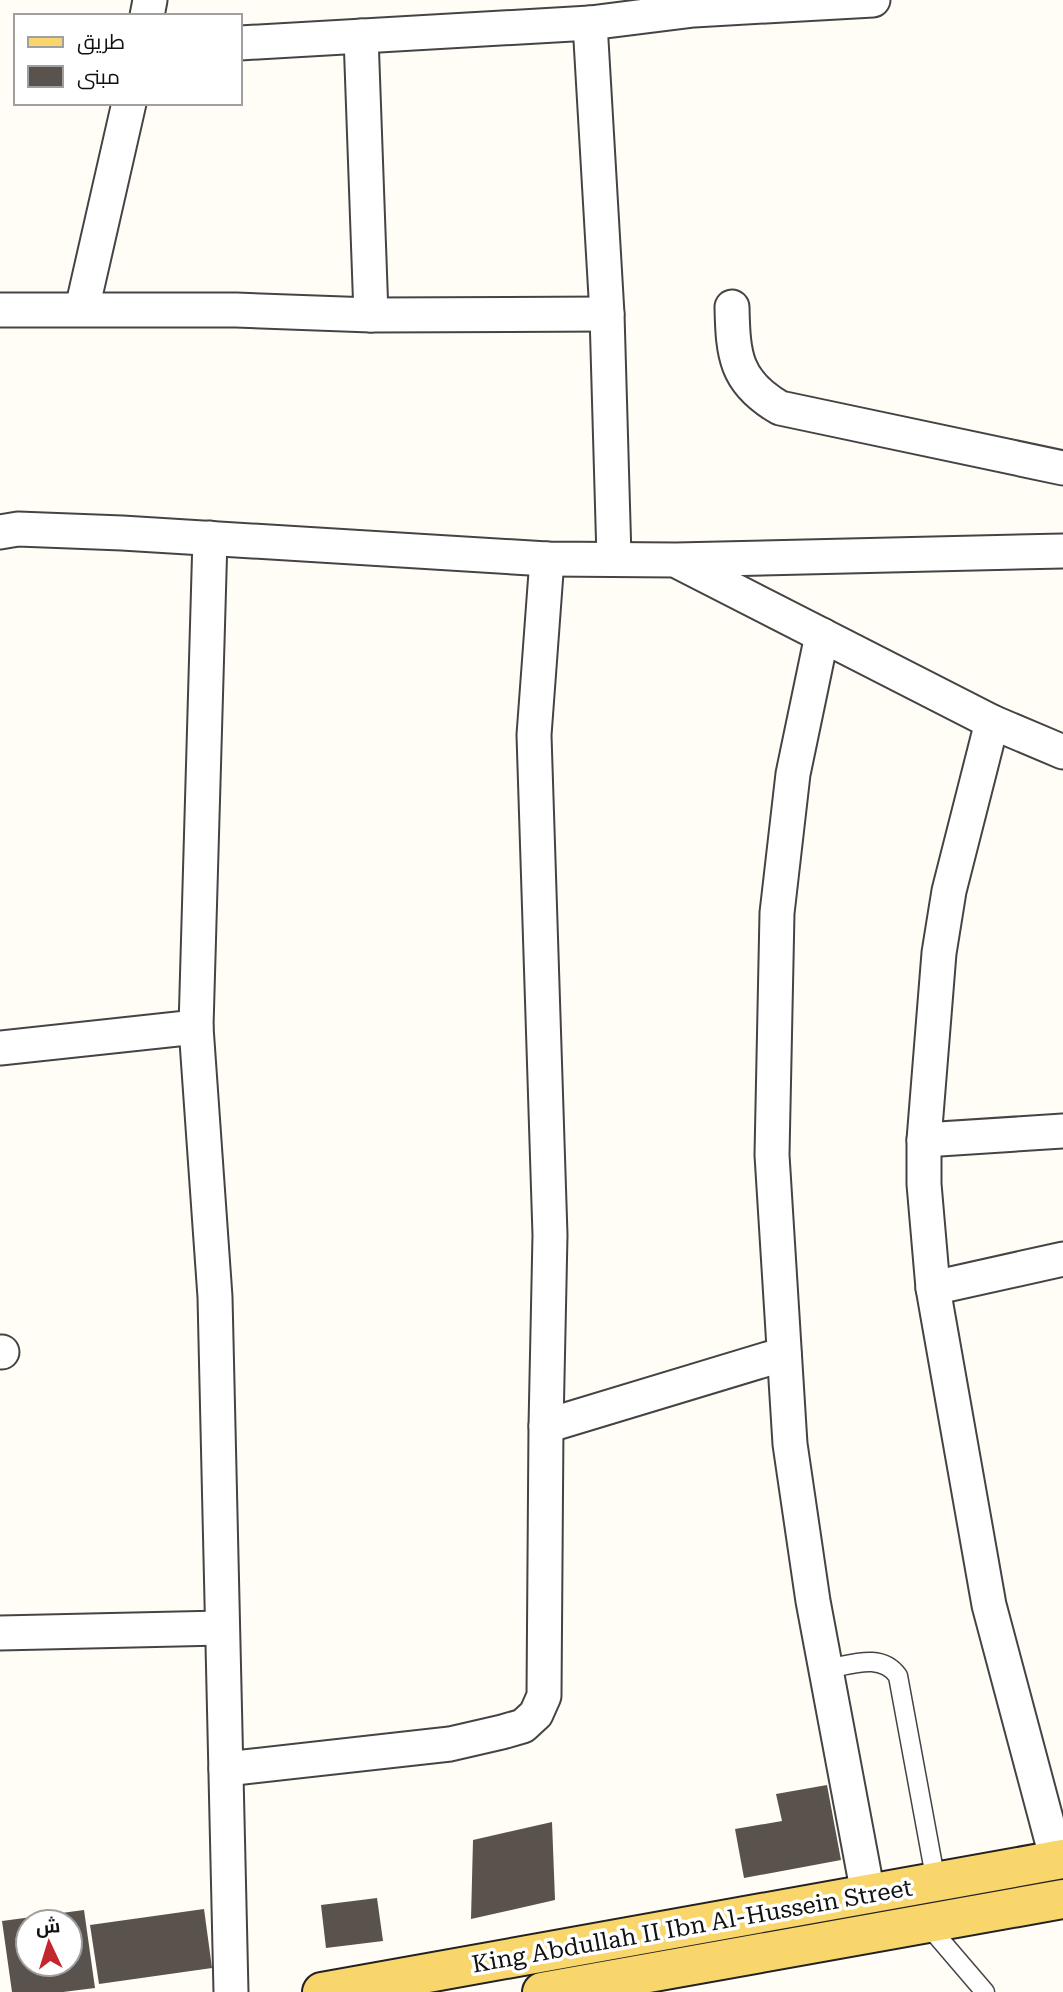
<svg xmlns="http://www.w3.org/2000/svg" width="1063" height="1992" viewBox="0 0 1063 1992" font-family="'Roboto Serif',Cairo,serif">
<style>
.building{fill:#5a524d;fill-rule:evenodd}
.lines{fill:none;stroke-linecap:round;stroke-linejoin:round}
.service-casing{stroke:#444;stroke-width:21}
.minor-casing{stroke:#444;stroke-width:37}
.primary-casing{stroke:#222;stroke-width:42}
.service{stroke:#fff;stroke-width:18}
.minor{stroke:#fff;stroke-width:33}
.primary{stroke:#f9d66b;stroke-width:38}
.labels{text-anchor:middle;dominant-baseline:central;stroke-width:7;stroke-linejoin:round;paint-order:stroke}
.street-label{font-size:24px;fill:#111;stroke:#fff}
</style>
<rect width="100%" height="100%" fill="#fffdf5"/>
<!-- building -->
<g class="building">
<path d="M827,1785l14,75 -97,18 -9,-49 47,-8 -6,-27z"/>
<path d="M552,1822l3,78 -84,19 2,-79z"/>
<path d="M377,1898l6,43 -57,7 -5,-43z"/>
<path d="M204,1909l8,59 -113,16 -9,-59z"/>
<path d="M84,1910l11,78 -32,4h-51l-10,-71zM28,1922h42v42h-42z"/>
</g>
<g class="lines">
<defs>
<g id="service">
<path d="M826,1669c25,-4 55,-17 72,7l38,206"/>
<path d="M925,1922l60,70"/>
</g>
<g id="minor">
<path d="M147,16l3,-16"/>
<path d="M590,23l17,291 7,244"/>
<path d="M361,36l10,279"/>
<path d="M240,43l350,-20 104,-13 179,-10"/>
<path d="M732,307c1,48 3,75 48,101l283,60"/>
<path d="M82,309l47,-206"/>
<path d="M0,310h236l135,5 236,-1"/>
<path d="M0,532l18,-3 104,4 425,26 129,1 387,-9"/>
<path d="M210,538l-14,489 19,270 16,695"/>
<path d="M681,563l311,159 71,30"/>
<path d="M822,635l-29,139 -16,139 -5,242 18,289 23,157 55,293"/>
<path d="M992,722l-43,169 -10,62 -15,187v44l9,104 56,317 68,255"/>
<path d="M0,1048l196,-21"/>
<path d="M924,1140l139,-9"/>
<path d="M933,1288l130,-29"/>
<path d="M0,1352h2"/>
<path d="M546,1426l238,-72"/>
<path d="M0,1633l222,-5"/>
<path d="M226,1769l224,-25 52,-12 21,-6 13,-12 8,-18 2,-270 4,-191 -16,-500 13,-176"/>
</g>
<g id="primary">
<path d="M322,1992l741,-133"/>
<path d="M542,1992l521,-93"/>
</g>
</defs>
<!-- service casing -->
<use href="#service" class="service-casing"/>
<!-- minor casing -->
<use href="#minor" class="minor-casing"/>
<!-- primary casing -->
<use href="#primary" class="primary-casing"/>
<!-- service -->
<use href="#service" class="service"/>
<!-- minor -->
<use href="#minor" class="minor"/>
<!-- primary -->
<use href="#primary" class="primary"/>
</g>
<g class="labels">
<!-- street labels -->
<g class="street-label">
<text transform="translate(692 1926) rotate(-10)">King Abdullah II Ibn Al-Hussein Street</text>
</g>
</g>
<!-- legend -->
<rect x="14" y="14" width="228" height="91" fill="#ffffff" stroke="#a0a0a0" stroke-width="2"/>
<rect x="28" y="37" width="35" height="10" fill="#f9d66b" stroke="#a0a0a0" stroke-width="2"/>
<text x="77" y="49" font-size="21" fill="#111111">طريق</text>
<rect x="28" y="66" width="35" height="21" fill="#5a524d" stroke="#a0a0a0" stroke-width="2"/>
<text x="77" y="84" font-size="21" fill="#111111">مبنى</text>
<!-- north arrow -->
<g transform="translate(49 1943) rotate(356)"><circle r="33" fill="#ffffff" stroke="#a0a0a0" stroke-width="2"/>
<path d="M0-5L12 26L0 18L-12 26Z" fill="#c4262e"/>
<text y="-10" font-size="19" font-weight="bold" text-anchor="middle" fill="#111111">ش</text>
</g>
</svg>
